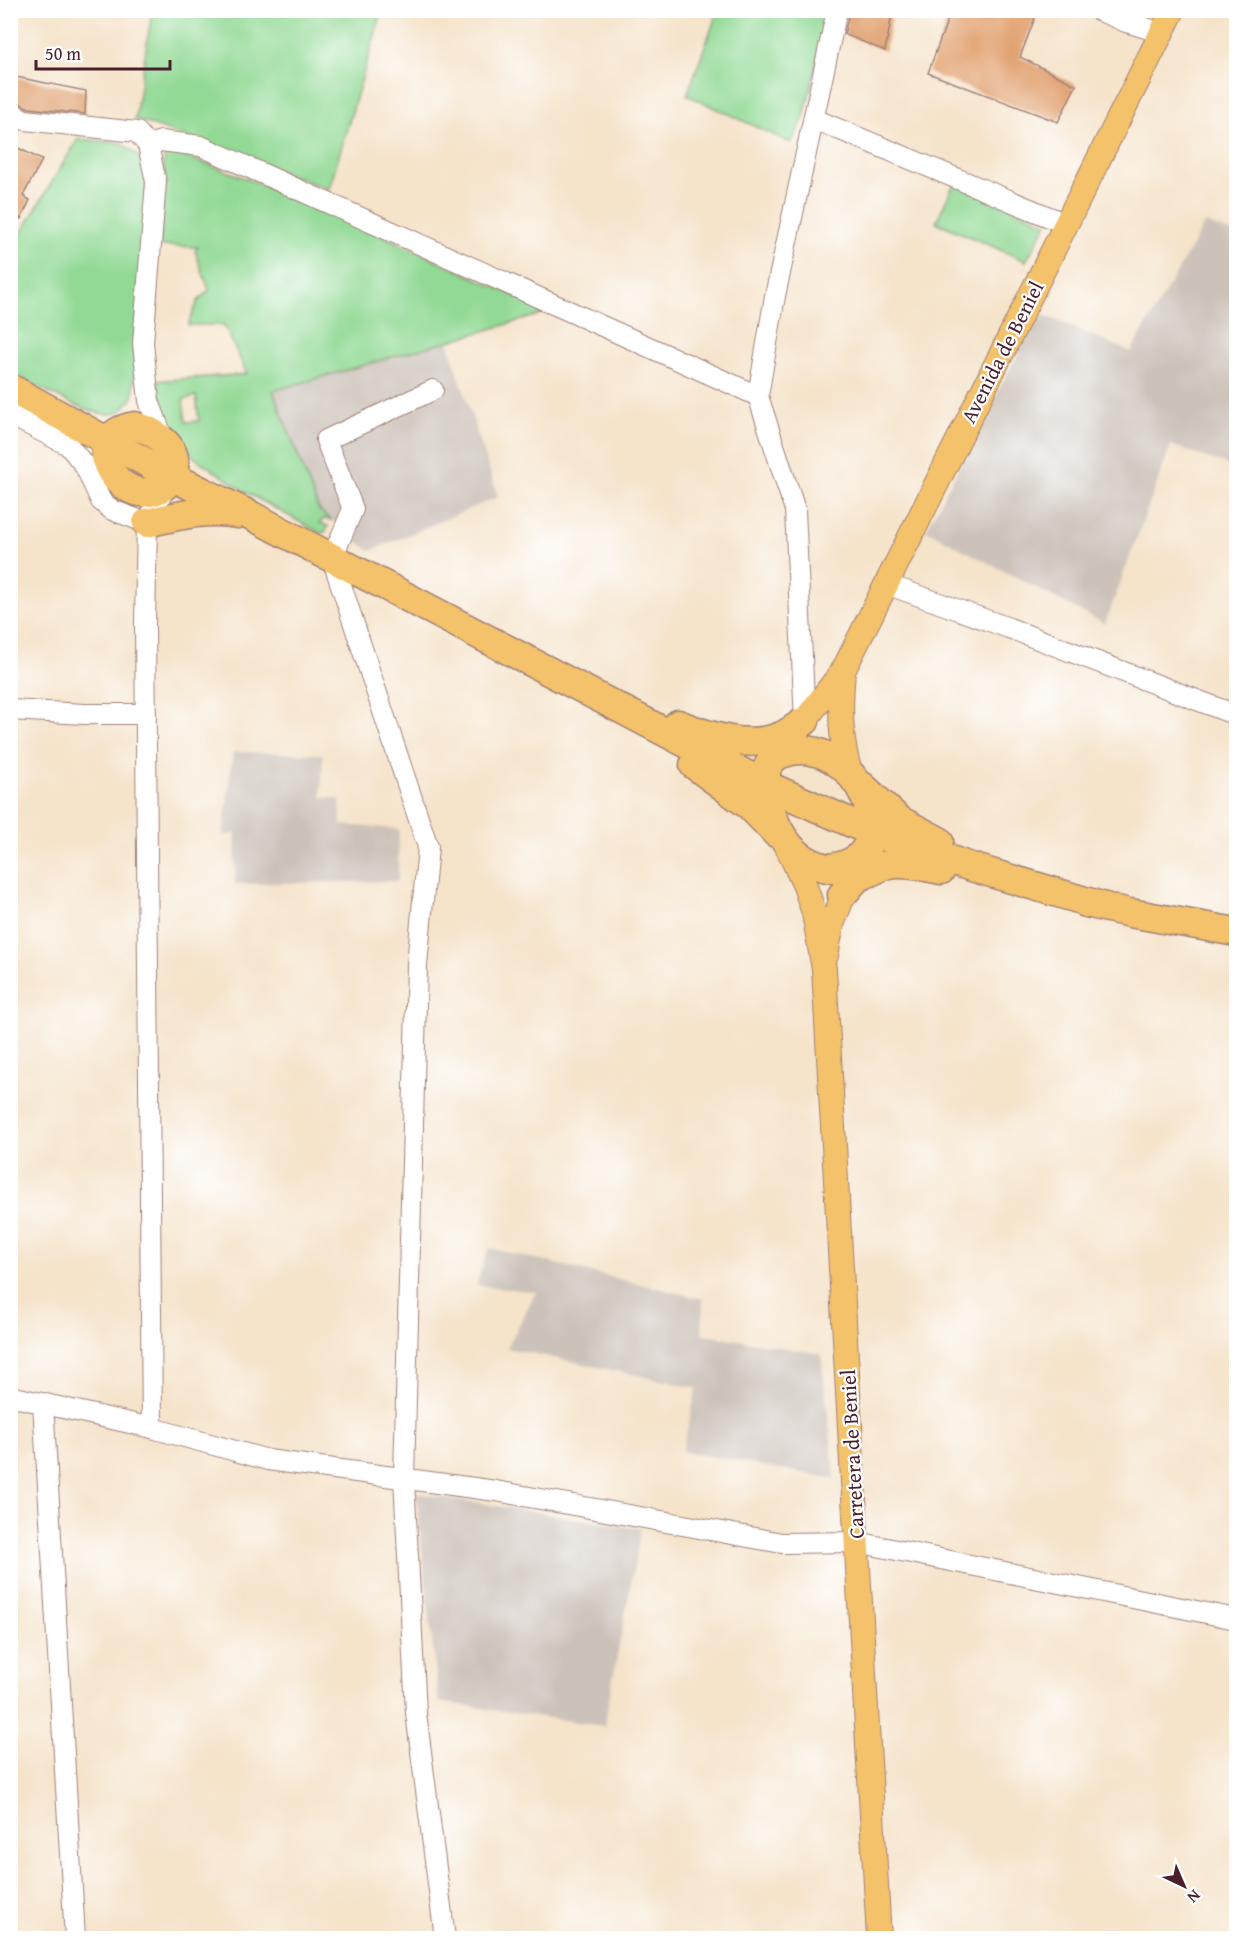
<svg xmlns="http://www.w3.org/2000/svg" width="1247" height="1949" viewBox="0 0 1247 1949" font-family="'Gentium Book Plus',serif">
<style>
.industrial{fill:#ccc2b9}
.green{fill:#91d994;stroke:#6e7c60;stroke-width:1.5;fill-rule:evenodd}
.building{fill:#e09d69}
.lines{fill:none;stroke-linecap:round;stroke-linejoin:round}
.minor-casing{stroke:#a0817a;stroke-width:22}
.major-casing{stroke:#a0817a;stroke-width:26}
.highway-casing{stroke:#a0817a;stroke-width:31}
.minor{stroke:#fff;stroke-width:20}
.major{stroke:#f4c26a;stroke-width:24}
.highway{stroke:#f4c26a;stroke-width:28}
.labels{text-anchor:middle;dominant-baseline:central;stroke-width:4.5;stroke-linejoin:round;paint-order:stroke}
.street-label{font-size:21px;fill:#4a1f2b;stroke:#fff}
</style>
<rect width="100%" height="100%" fill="#fff"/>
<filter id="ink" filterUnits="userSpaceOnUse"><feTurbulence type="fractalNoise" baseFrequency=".0167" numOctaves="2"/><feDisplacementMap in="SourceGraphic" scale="12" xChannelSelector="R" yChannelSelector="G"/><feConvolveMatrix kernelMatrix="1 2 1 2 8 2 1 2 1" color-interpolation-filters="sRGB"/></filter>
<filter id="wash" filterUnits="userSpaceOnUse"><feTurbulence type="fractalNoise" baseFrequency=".008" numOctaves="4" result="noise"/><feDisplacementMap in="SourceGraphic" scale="24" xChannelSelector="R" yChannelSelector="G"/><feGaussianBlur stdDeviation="1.35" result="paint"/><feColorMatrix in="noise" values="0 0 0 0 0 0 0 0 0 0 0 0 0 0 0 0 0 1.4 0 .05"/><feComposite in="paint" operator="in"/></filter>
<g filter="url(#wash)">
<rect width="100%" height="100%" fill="#f5e3ca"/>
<!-- industrial -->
<g class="industrial">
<path d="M1205,223l31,11v234l-65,-23 -66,179 -179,-94 113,-217 92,39z"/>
<path d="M448,342l50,155 -128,54 -51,-41 -46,-118z"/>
<path d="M233,752l90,2 -2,43 19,2 1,26 58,4 -1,52 -163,3 1,-51 -13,3z"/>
<path d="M489,1248l214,51 -1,35 119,20 14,125 -153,-28 15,-63 -190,-40 29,-56 -60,-7z"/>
<path d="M416,1493l225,36 -37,197 -165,-24z"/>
</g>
<!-- green -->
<g class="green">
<path d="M152,11h230l-53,178 -194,-70z"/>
<path d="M718,11h110l-24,107 -13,25 -104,-48z"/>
<path d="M78,139l43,4 24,18 2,14 -14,222c-3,5 -11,13 -16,16 -22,9 -84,-30 -106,-41l-1,-141 10,4z"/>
<path d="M175,153c126,42 245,100 365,155v7l-267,76 46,119 12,10 -8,-1 -3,4 8,3 -3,6 -5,1 -71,-39 -54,-36 -26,-34 -7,-18 -6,-25 91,-7 -23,-49h-36l10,-24 11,-11 -14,-39 3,-4 -38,-1 4,-88 3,-4zM196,396l3,25 -13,1 -3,-22z"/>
<path d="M954,184l93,39 -21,38 -90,-39z"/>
</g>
<g id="blocks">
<!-- building -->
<g class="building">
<path d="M850,10h43l-8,41 -41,-17z"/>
<path d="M951,10h87l-18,47 56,28 -18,37 -130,-49z"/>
<path d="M16,77l70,14 -1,23 -56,-6 -14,-7z"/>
<path d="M10,144l32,16 -19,36 7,4 -9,19 -7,-4 -4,6z"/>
</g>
</g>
</g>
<g filter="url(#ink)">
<use href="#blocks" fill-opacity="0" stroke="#a0817a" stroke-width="1.5"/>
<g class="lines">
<defs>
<g id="minor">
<path d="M1098,10l28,12 36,11"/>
<path d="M10,112l15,8 112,12 11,13 8,37 -13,161 6,58 15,40"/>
<path d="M814,119l252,105"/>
<path d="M148,145l13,-4 40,5 557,250"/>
<path d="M433,390l-107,50 27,69 -21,49 96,289 -11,118 -13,513 12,235 29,225"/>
<path d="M10,415l58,30 17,21 16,35 11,9 35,13"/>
<path d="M166,485l-19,38 -2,101 7,804 116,32 228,31 286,52 75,-1 379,77"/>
<path d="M886,584l123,44 227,87"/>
<path d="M10,710l75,4h61"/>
<path d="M805,721l-10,-211 -37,-114 17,-100 62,-286"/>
<path d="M10,1396l142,32"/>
<path d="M43,1403l32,535"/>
</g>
<g id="major">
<path d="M843,671c-3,35 -4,72 9,106"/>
<path d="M794,734l49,-63 330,-661"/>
<path d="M785,842l20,44 9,27 10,56 55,969"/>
<path d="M826,955l6,-31 18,-45"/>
</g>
<g id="highway">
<path d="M10,388l161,88 81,40 514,269 106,47 96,34 137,41"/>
<path d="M135,426c20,5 48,23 37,48 -2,6 -5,11 -11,14 -42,23 -86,-53 -26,-62z"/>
<path d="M147,523c30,-7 60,-15 91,-9"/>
<path d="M678,724c30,12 72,26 103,12 8,-3 16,-10 24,-15"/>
<path d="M694,765l56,41 26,27"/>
<path d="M862,786l37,34 40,21"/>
<path d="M828,868c89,-7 26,-143 -47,-114 -15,7 -17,20 -15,35 7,43 28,79 76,81 18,1 36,-4 54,-6 16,-1 30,3 45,6"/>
<path d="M842,895l15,-17 22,-10"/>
<path d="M1086,903l44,10 106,19"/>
</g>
</defs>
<!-- minor casing -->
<use href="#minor" class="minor-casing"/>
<!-- major casing -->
<use href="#major" class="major-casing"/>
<!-- highway casing -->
<use href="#highway" class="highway-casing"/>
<!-- minor -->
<use href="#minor" class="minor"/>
<!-- major -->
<use href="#major" class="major"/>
<!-- highway -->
<use href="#highway" class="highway"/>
</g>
</g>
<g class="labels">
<!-- street labels -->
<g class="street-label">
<text transform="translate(1002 352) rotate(-63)">Avenida de Beniel</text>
<text transform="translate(852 1454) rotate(-93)">Carretera de Beniel</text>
</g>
</g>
<!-- margin -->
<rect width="1247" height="1949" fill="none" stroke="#fff" stroke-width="36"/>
<!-- north arrow -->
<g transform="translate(1184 1886) rotate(136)" stroke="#ffffff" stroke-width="4.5" paint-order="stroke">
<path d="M0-4.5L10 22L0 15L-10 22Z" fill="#4a1f2b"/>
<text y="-9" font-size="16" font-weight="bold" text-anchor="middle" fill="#4a1f2b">N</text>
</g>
<!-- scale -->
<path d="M36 60v9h134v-9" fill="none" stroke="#4a1f2b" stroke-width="3"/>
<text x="45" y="60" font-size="18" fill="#4a1f2b" stroke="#ffffff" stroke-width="4.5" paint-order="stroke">50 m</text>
</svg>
